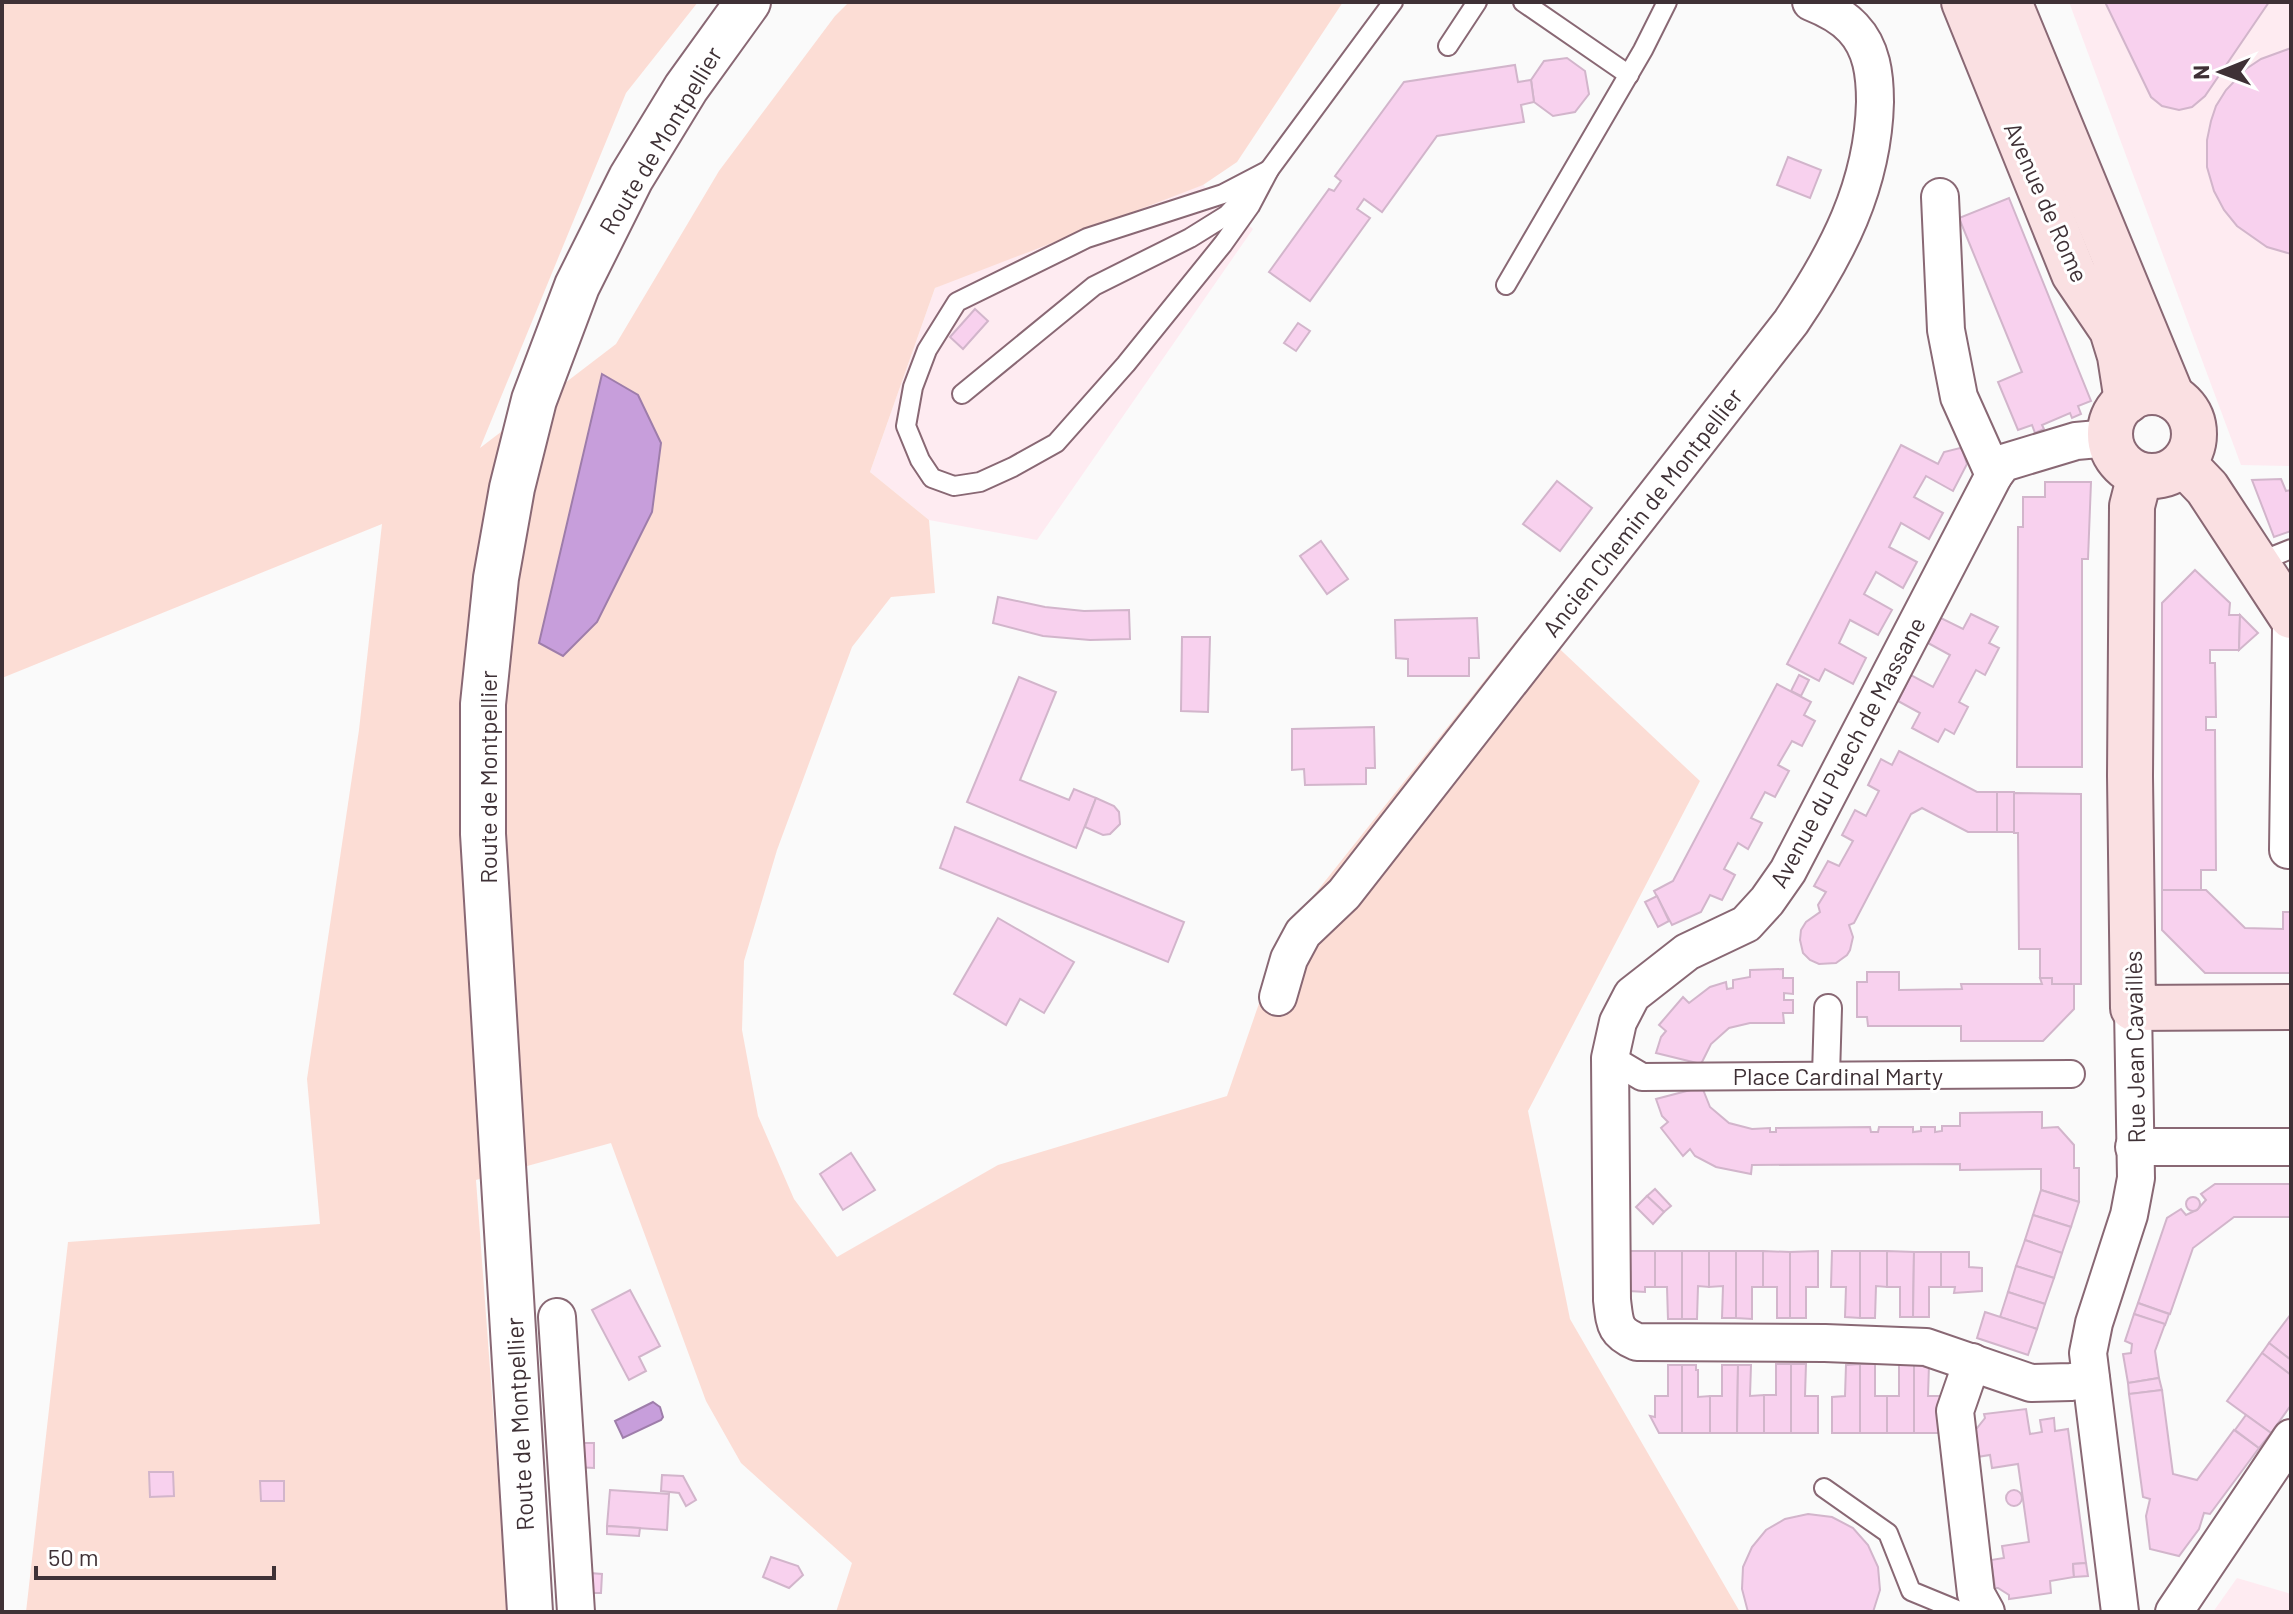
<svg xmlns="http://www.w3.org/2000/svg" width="2293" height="1614" viewBox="0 0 2293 1614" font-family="Barlow,sans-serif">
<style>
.built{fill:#feebf1}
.green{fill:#fcddd5}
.water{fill:#c79edb;stroke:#9e7daa;stroke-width:2}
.building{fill:#f8d1ee;stroke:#d2b5cb;stroke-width:2}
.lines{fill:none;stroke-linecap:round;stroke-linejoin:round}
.service-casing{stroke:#896874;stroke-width:22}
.pedestrian-casing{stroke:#896874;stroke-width:30}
.minor-casing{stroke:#896874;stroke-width:40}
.tertiary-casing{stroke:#896874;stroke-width:48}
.secondary-casing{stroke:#896874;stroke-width:48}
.service{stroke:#fff;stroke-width:18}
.pedestrian{stroke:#fff;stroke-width:26}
.minor{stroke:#fff;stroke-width:36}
.tertiary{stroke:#fff;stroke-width:44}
.secondary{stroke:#fae0e2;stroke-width:44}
.labels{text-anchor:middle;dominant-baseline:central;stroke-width:6;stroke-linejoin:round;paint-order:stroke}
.street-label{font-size:24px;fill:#3f3136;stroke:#fff}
</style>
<rect width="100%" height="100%" fill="#fafafa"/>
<!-- built -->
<g class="built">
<path d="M2069,2h222v464l-50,-1z"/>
<path d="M1203,185l50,44 -216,311 -108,-20 -59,-48 65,-184 158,-72z"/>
<path d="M2237,1578l54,16v18h-78z"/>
</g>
<!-- green -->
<path class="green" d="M2,2h696l-72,91 -146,355 136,-104 103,-173 116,-155 14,-14h494l-106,160 -34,23 -268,103 -65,184 59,48 6,73 -44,4 -39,50 -75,203 -33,111 -2,69 16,86 36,83 43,58 161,-92 229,-69 56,-162 248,-312 169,159 -172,330 42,208 170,293h-904l16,-49 -111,-100 -35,-62 -95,-258 -135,37 32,432h-482l42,-370 252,-18 -13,-145 52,-349 23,-206 -380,154z"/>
<!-- water -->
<g class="water">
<path d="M602,374l36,21 23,48 -9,69 -55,110 -34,34 -24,-13z"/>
<path d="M653,1402l7,5 3,10 -2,3 -38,18 -8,-17z"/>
</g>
<!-- building -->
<g class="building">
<path d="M2105,2h164l-64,94 -13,11 -13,3 -17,-4 -11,-9z"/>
<path d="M2291,48v206l-24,-7 -30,-21 -13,-16 -10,-19 -7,-24v-27l4,-19 5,-15 10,-16 20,-21 15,-10z"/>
<path d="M1567,58l18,13 4,23 -14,18 -22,4 -19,-14 -3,-22 13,-19z"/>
<path d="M1515,65l3,17 13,-2 3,22 -13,3 3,17 -87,14 -55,76 -18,-13 -7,10 13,9 -60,83 -41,-29 60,-83 5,2 7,-10 -6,-5 69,-94z"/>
<path d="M1788,157l33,13 -11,28 -33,-13z"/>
<path d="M2009,198l82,203 -13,5 3,8 -9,4 -2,-5 -28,12 2,4 -9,4 -3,-8 -14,5 -20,-48 24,-10 -63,-154z"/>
<path d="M975,309l13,12 -25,28 -13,-12z"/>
<path d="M1298,323l12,8 -14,20 -12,-8z"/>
<path d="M1901,445l37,19 6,-12 16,-4 2,1 5,15 -14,27 -27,-15 -12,21 29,16 -14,26 -28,-16 -12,24 28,15 -14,26 -27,-16 -12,22 28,16 -14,25 -28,-15 -11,23 27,15 -13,26 -28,-15 -6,12 -32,-17z"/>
<path d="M2281,479l5,12 5,-1v41l-17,6 -22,-57z"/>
<path d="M1557,481l35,27 -32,43 -37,-27z"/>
<path d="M2045,482h46l-3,77h-6v208h-65l1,-240h5v-30h22z"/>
<path d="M1321,541l27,38 -21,15 -27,-38z"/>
<path d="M2195,570l35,33 -1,12h11l-1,35h-29v13h5l1,54h-10v13h9l1,140h-15v20h-39v-287z"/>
<path d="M998,597l47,10 39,4 45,-1 1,29 -40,1 -47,-4 -50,-13z"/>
<path d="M1971,614l27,13 -9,16 10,5 -14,27 -9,-5 -17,32 9,5 -14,27 -9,-5 -7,13 -26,-14 8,-15 -22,-12 13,-26 22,12 17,-32 -22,-12 13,-25 22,11z"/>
<path d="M2240,615l18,18 -19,17z"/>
<path d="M1477,618l2,40h-10v18h-61v-17l-12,-1 -1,-38z"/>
<path d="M1182,637h28l-2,75 -27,-1z"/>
<path d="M1799,675l10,5 -8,16 -10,-5z"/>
<path d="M1019,677l37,15 -36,88 49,20 5,-11 22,9 -20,50 -109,-46z"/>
<path d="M1777,684l34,18 -7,13 11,6 -13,25 -10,-5 -14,24 11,6 -14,26 -10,-5 -14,26 11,5 -14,26 -10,-6 -14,26 11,6 -13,25 -12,-5 -9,17 -29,13 -18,-34 19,-10z"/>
<path d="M1374,727l1,41h-9v16l-61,1 -1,-16 -12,1v-41z"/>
<path d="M1899,751l78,41h20v40h-29l-46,-24 -11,6 -57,109 -5,2 4,12 -3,13 -3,5 -11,8 -17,1 -9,-4 -7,-7 -3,-13 1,-10 5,-8 14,-10 -2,-7 8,-13 -12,-6 14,-25 11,5 14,-25 -11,-6 13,-25 11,6 13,-25 -11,-6 13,-26 11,6z"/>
<rect x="1997" y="792" width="17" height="40"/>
<path d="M2014,793l67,1v190h-29v-6h-12v-29h-21l-1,-116h-4z"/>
<path d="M1096,798l18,8 5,6 1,12 -10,10 -7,1 -18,-8z"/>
<path d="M955,827l229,95 -16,40 -228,-94z"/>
<path d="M2162,890h44l39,38 38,1v-17h8v61h-86l-43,-43z"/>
<path d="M1657,896l12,25 -11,6 -13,-25z"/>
<path d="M998,918l76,44 -30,51 -24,-14 -14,26 -52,-31z"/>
<path d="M1783,969v9h10v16l-9,-1v7h9v13h-10l1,10h-34l-21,5 -18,16 -10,20 -45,-11 5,-16 5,-6 -7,-6 24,-28 6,6 21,-16 16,-5 1,7 6,-1v-8l17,-3v-7z"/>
<path d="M1867,972h32v18l63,-1 -1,-5h81l-2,-6h12v6h22v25l-31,32h-82v-15h-93l-1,-9h-10v-35h10z"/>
<path d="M1702,1087l8,20 19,16 23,6 18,-1v4h6v-4l94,-1 1,5h7l1,-5h34v5l8,-1v-4h14v5l7,-1v-5h18v-13l82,-1v16l16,-1 16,18v23h5v34l-38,-12v-21l-81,1v-6l-208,1 -1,9 -35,-7 -21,-11 -5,-7 -7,7 -22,-28 7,-6 -6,-6 -6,-17z"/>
<path d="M851,1153l24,37 -32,20 -23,-36z"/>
<path d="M2215,1184h76v33h-57l-41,31 -23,66 -32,-11 29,-85 14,-9 5,6 11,-5 9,-10 -5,-6z"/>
<path d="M1655,1189l16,17 -7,6 -17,-16z"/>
<path d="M2041,1190l38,12 -8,25 -38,-12z"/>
<path d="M1647,1196l17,16 -11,12 -17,-17z"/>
<circle cx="2193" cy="1204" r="7"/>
<path d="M2033,1215l38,12 -9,26 -37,-13z"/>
<path d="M2025,1240l37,13 -8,25 -38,-12z"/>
<path d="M1628,1251h27v36h-10v5l-16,-1z"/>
<path d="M1655,1251h27v68h-14l-1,-32h-12z"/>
<path d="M1682,1251h27v36l-11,-1 -1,33h-15z"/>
<path d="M1709,1251h27v67h-14l1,-32 -14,1z"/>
<path d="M1736,1251h27v36h-11v32l-16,-1z"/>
<path d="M1763,1251l27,1v66h-13v-31h-14z"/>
<path d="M1818,1251v36h-12v31h-16v-66z"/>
<path d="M1832,1251h28v67l-15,-1 1,-30h-15z"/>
<path d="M1860,1251h27v36l-11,-1 -1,32h-15z"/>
<path d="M1887,1251l27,1 -1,65h-13v-30h-13z"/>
<path d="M1914,1252h27v35h-12v30h-16z"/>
<path d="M1941,1252h28v15l13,1v23l-28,2 1,-6h-14z"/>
<path d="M2016,1266l38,12 -9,26 -37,-12z"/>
<path d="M630,1290l30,56 -21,11 7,14 -17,9 -37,-70z"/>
<path d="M2008,1292l37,12 -8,25 -37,-12z"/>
<path d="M2138,1303l31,11 -4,11 -31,-11z"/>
<path d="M1985,1312l52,17 -9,26 -51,-17z"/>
<path d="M2134,1314l31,10 -10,27 4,27 -31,5 -5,-29 8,-1 1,-9 -7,-3z"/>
<path d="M2291,1314v46l-22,-17z"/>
<path d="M2269,1343l22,17v15l-29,-22z"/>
<path d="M2262,1353l29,22v30l-20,28 -44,-32z"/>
<path d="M1776,1364h15v69h-27v-38h12z"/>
<path d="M1791,1364h15l-1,32h13v37h-27z"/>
<path d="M1860,1364v69h-28v-36l13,-1 1,-31z"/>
<path d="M1860,1364h15v32h12v37h-27z"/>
<path d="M1899,1364h15v69h-27v-37h12z"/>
<path d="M1914,1364l15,1 -1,31h13v37h-27z"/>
<path d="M1668,1365h14v68h-23l-9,-17 5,1v-21h13z"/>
<path d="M1682,1365h14v5h2v27l12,-1v37h-28z"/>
<path d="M1722,1365h16l-1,68h-27v-37h12z"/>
<path d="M1738,1365h13l-1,31 14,-1v38h-27z"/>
<path d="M2159,1378l3,12 -33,4 -1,-11z"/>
<path d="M2162,1390l11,84 24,6 37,-50 25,18 -49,66 -6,-1 -5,16 -20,27 -29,-7 -4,-33 4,-17 -7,-2 -14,-103z"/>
<path d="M2026,1409l4,25 12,-2 -2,-12 14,-2 1,13 13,-2 18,134 -13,1 1,13 -24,4 1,12 -42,6v-4l-11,-7h-3l-4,-28 13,-2 -2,-12 27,-4 -11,-78 -26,4 -2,-13 -13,2 -4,-28 4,-1 8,-10 -1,-4z"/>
<path d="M2246,1415l25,18 -12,15 -24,-18z"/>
<path d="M574,1443h20v25l-19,-1z"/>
<path d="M149,1472h24l1,24 -24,1z"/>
<path d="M662,1475l21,1 13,24 -10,6 -7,-13 -18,-2z"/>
<path d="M260,1481h24v20h-23z"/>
<path d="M610,1490l59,4 -2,36 -60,-4z"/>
<circle cx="2014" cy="1498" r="8"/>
<path d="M1808,1514l24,3 21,11 15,17 10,22 2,23 -7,22h-125l-6,-23 1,-22 9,-20 14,-17 19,-11z"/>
<path d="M607,1526l33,2 -1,8 -32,-2z"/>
<path d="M771,1557l27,9 5,9 -14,13 -26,-11z"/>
<path d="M2086,1563l2,13 -14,1 -1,-13z"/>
<path d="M590,1573l12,1 -1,19h-12z"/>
</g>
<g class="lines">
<defs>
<g id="service">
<path d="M1523,2l106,73"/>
<path d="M1448,46l29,-44"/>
<path d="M1269,170l-19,36 -27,38 -97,120 -70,79 -43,24 -33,15 -26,4 -22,-8 -12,-18 -14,-34 7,-39 14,-37 30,-48 130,-64 136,-44z"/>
<path d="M1506,285l137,-235 24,-48"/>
<path d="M962,394l132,-108 96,-48 37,-23 42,-45 124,-168"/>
<path d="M2256,563l35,-14"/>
<path d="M1824,1488l64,45 23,58 51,21"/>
</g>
<g id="pedestrian">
<path d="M1610,1058l32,19 429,-3"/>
<path d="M1826,1075l2,-67"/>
</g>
<g id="minor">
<path d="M1940,197l6,133 13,67 35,78"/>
<path d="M2291,628l-3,222h3"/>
<path d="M1278,997l11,-38 14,-26 41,-39 447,-572c46,-68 82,-136 84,-220 0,-27 -3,-54 -22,-74 -11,-12 -27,-20 -42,-26"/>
<path d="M2134,1147h157"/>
<path d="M557,1317l19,295"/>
<path d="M1972,1362l-17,49 21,183 10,18"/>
<path d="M2091,1379l-20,3 -40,1 -105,-36 -101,-4 -188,-1c-23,-10 -22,-18 -25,-42l-2,-242 8,-36 14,-27 55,-43 59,-28 21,-23 21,-30 206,-396 9,-12 73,-22 34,-3"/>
<path d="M2120,1612l-32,-259 6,-30 35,-108 7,-37 -3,-170"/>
<path d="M2174,1612l117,-174"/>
</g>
<path id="tertiary" d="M530,1612l-47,-778v-130l13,-126 16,-90 22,-88 43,-114 54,-108 55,-90 62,-86"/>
<g id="secondary">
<path d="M1964,2l110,272 38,56 8,26 7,45"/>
<path d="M2009,2l163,395"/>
<circle cx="2152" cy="434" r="42"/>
<path d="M2183,463l24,25 84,128"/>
<path d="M2140,475l-8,31 -2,270 3,232 158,-1"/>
</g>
</defs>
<!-- service casing -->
<use href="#service" class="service-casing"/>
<!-- pedestrian casing -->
<use href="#pedestrian" class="pedestrian-casing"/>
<!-- minor casing -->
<use href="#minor" class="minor-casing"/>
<!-- tertiary casing -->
<use href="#tertiary" class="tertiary-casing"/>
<!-- secondary casing -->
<use href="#secondary" class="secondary-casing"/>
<!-- service -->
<use href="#service" class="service"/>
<!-- pedestrian -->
<use href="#pedestrian" class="pedestrian"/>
<!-- minor -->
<use href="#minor" class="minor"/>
<!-- tertiary -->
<use href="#tertiary" class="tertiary"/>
<!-- secondary -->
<use href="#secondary" class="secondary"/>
</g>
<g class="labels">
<!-- street labels -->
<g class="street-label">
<text transform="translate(660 140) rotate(-59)">Route de Montpellier</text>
<text transform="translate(2047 202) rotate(66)">Avenue de Rome</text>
<text transform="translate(1642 512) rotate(-52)">Ancien Chemin de Montpellier</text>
<text transform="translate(1847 752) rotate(-62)">Avenue du Puech de Massane</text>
<text transform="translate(487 777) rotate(-90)">Route de Montpellier</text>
<text transform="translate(2134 1047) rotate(-91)">Rue Jean Cavaillès</text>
<text x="1838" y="1075">Place Cardinal Marty</text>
<text transform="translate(519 1424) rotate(-93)">Route de Montpellier</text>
</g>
</g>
<!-- border -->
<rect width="2293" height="1614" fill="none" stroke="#3f3136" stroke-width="8"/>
<!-- north arrow -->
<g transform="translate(2221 72) rotate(269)" stroke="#ffffff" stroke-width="6" paint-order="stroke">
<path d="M0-6L14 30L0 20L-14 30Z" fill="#3f3136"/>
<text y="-12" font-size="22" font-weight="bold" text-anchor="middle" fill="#3f3136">N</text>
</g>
<!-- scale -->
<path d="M36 1566v12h238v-12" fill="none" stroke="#3f3136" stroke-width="4"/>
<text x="48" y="1566" font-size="24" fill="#3f3136" stroke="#ffffff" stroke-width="6" paint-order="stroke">50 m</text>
</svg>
